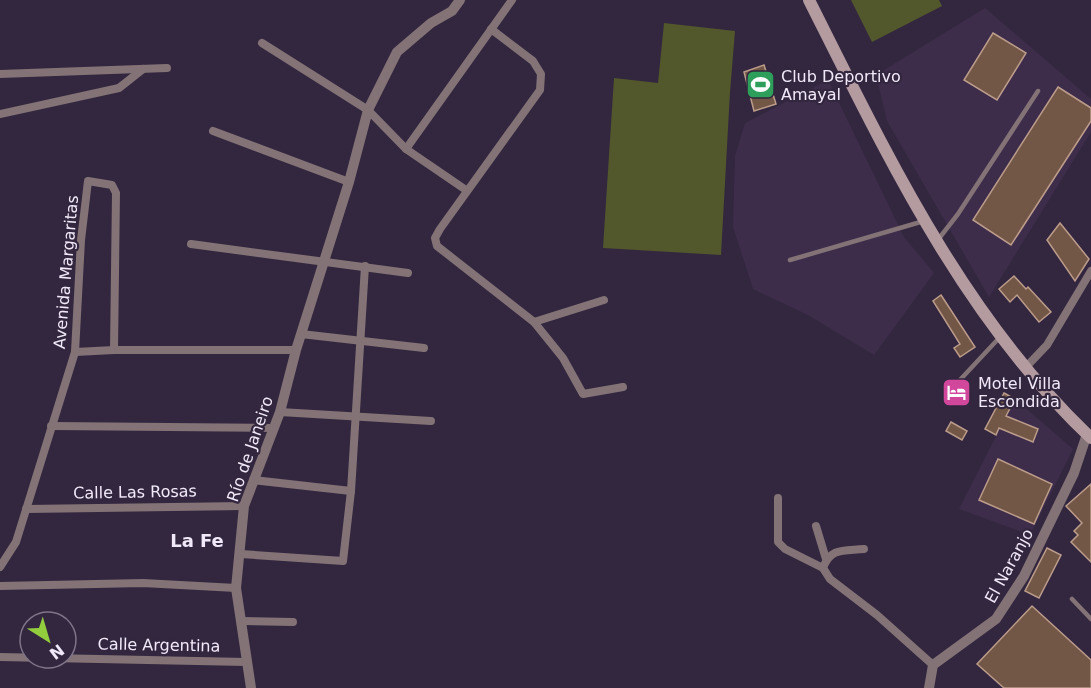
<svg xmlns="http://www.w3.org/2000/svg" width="1091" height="688" viewBox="0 0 1091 688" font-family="'DejaVu Sans',sans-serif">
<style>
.built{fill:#3d2d4b}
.green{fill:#52572c}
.building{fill:#725646;stroke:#bc9c8b;stroke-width:1.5}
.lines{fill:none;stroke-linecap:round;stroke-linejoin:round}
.service{stroke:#837376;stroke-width:4.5}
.minor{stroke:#837376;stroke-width:8}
.tertiary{stroke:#837376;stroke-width:10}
.secondary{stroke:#b49ba0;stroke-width:12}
.labels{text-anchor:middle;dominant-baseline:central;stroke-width:4.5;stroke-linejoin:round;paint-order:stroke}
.poi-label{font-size:16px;fill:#f1e9f9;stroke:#33273f;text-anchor:start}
.street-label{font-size:16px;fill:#f1e9f9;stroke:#33273f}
.neighbourhood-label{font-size:18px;font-weight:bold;fill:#f1e9f9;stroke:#33273f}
</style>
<rect width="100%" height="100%" fill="#33273f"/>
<!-- built -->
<g class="built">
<path d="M985,8l106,91v33l-102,165 -102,-176 -11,-46z"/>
<path d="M828,80l76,157 30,36 -60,82 -66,-40 -55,-26 -20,-62 2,-71 10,-33z"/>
<path d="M1015,399l58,50 -43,86 -71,-26z"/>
</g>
<!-- green -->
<g class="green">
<path d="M851,0h88l3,6 -70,36z"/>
<path d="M664,23l71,8 -5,61 -9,163 -118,-7 11,-170 44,5z"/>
</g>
<!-- building -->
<g class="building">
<path d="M993,33l33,20 -29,47 -33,-20z"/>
<path d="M764,65l12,39 -22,7 -10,-39z"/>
<path d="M1058,87l33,21v13l-80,124 -38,-25z"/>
<path d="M1060,223l29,36 -14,22 -28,-41z"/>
<path d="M1014,276l12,13 2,-2 23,25 -12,10 -22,-27 -7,7 -11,-13z"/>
<path d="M941,295l34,52 -15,10 -6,-9 6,-4 -27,-43z"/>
<path d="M1004,393l11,6 -9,17 32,13 -5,13 -34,-14 -3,7 -11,-6z"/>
<path d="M951,422l16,9 -5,9 -16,-9z"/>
<path d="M998,459l54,25 -18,40 -55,-24z"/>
<path d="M1091,484v78l-20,-20 7,-7 -4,-4 8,-8 -16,-17z"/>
<path d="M1047,548l14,7 -22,43 -14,-7z"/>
<path d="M1032,606l59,54v28h-87l-27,-24z"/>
</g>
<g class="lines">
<!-- service -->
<g class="service">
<path d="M937,241l21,-27 80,-123"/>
<path d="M790,260l134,-39"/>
<path d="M957,384l8,10 -5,5 -3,-1 -4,-7 6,-10 41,-44"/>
<path d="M1072,599l19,20"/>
</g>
<!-- minor -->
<g class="minor">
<path d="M491,29l42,32 8,13 -1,16 -100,139 -5,9 2,8 97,76 29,36 20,36 40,-7"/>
<path d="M262,43l106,67 38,39 60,41"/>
<path d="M0,74l167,-6"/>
<path d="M0,114l119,-26 24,-19"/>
<path d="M213,131l136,51"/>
<path d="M406,149l106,-149"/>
<path d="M191,244l217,29"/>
<path d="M534,322l70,-22"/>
<path d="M301,334l123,14"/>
<path d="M75,352l39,-2h182"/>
<path d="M1026,367l21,-22 44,-74"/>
<path d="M280,412l151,9"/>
<path d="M51,426l221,2"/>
<path d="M253,480l98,11"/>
<path d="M778,498v44l7,7 38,19"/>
<path d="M26,509l218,-3"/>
<path d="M816,526l10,33"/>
<path d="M864,549c-20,2 -33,-2 -41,19l7,11 47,36 56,50"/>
<path d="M241,554l102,7 8,-70 14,-225"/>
<path d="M0,567l16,-25 59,-190 6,-112 7,-59 24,4 4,8 -2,157"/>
<path d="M0,586l143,-3 93,5"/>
<path d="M241,621l52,1"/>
<path d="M0,657l246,5"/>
</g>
<!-- tertiary -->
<g class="tertiary">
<path d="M251,688l-15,-100 8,-82 36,-94 16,-62 53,-168 19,-72 29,-58 34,-29 21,-12 8,-11"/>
<path d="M929,688l4,-23 63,-46 28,-43 50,-103 13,-39"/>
</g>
<!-- secondary -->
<path class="secondary" d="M809,0c78,155 154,317 282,438"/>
</g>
<!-- icons -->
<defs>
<symbol id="stadium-square" viewBox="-11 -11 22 22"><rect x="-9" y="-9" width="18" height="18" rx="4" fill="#2e9e5b" stroke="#33273f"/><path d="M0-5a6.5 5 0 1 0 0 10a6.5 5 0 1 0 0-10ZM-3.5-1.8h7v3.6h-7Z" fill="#fff"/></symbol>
<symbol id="hotel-square" viewBox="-11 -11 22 22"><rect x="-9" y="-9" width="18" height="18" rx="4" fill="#d1479c" stroke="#33273f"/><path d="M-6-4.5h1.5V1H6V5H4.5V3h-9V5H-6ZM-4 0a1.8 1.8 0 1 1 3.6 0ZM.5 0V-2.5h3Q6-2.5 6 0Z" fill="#fff"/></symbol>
</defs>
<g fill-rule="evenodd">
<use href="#stadium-square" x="744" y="68" width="33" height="33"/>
<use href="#hotel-square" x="940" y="376" width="33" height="33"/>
</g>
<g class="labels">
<!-- poi labels -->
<g class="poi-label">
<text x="781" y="76">Club Deportivo<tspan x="781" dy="18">Amayal</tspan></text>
<text x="978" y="383">Motel Villa<tspan x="978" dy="18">Escondida</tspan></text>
</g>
<!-- street labels -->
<g class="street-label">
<text transform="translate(66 272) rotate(-85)">Avenida Margaritas</text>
<text transform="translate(250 449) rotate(-71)">Río de Janeiro</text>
<text transform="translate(135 492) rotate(-1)">Calle Las Rosas</text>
<text transform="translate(1009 566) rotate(-61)">El Naranjo</text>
<text transform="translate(159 645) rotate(1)">Calle Argentina</text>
</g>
<!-- neighbourhood labels -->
<g class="neighbourhood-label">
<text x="197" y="540">La Fe</text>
</g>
</g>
<!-- north arrow -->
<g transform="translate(48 640) rotate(143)"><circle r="28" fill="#33273f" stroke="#7f7589" stroke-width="1.5"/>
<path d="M0-4.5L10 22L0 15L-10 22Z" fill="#92cd3e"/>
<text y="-9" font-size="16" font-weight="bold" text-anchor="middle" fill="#f1e9f9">N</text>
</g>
</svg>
